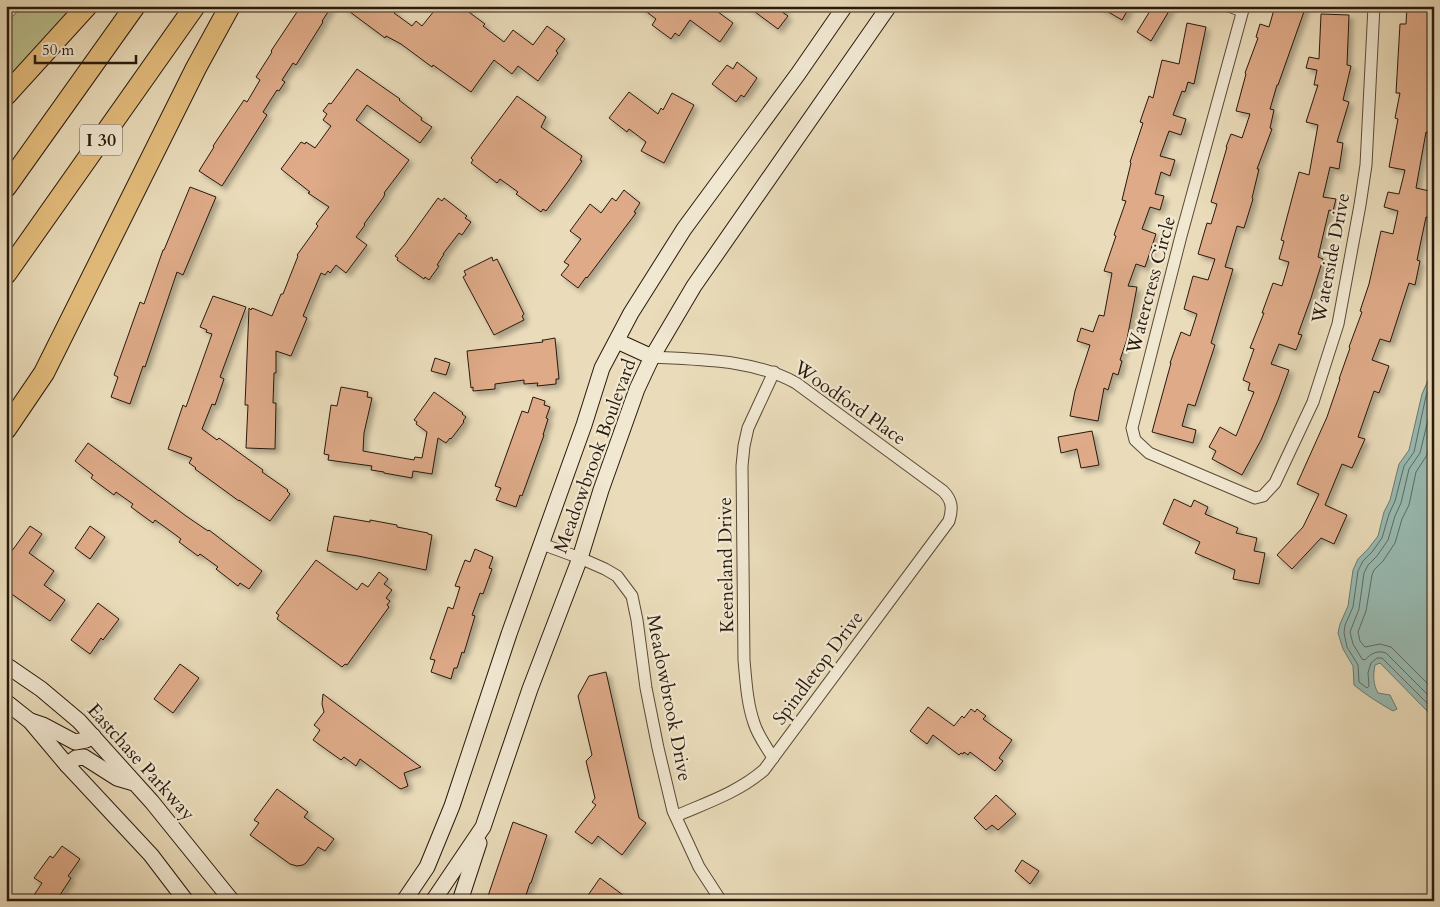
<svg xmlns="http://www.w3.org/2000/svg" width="1440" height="907" viewBox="0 0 1440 907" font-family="Cardo,serif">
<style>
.green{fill:#bbbf8d;stroke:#726c4d}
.water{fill:#98bbb3;stroke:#6b7a71}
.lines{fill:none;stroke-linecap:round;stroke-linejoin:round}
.shore{stroke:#606a60;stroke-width:1}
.building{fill:#deaa88;stroke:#28190d;filter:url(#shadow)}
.street-casing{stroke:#584a38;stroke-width:13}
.secondary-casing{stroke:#28190d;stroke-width:17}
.highway-casing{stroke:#28190d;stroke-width:22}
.street{stroke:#f1e8d2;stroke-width:11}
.secondary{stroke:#f1e8d2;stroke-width:15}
.highway{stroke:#e5be7d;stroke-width:20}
.labels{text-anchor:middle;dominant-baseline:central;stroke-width:4.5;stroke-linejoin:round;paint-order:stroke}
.shield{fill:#f1e8d2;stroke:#645748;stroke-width:1}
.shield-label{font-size:18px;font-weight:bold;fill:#28190d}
.street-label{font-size:19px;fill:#28190d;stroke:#f1e8d2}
</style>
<defs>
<filter id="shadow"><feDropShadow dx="4" dy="4" stdDeviation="2.5" flood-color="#0004"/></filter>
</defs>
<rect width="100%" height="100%" fill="#eadcba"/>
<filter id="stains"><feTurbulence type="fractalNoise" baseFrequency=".004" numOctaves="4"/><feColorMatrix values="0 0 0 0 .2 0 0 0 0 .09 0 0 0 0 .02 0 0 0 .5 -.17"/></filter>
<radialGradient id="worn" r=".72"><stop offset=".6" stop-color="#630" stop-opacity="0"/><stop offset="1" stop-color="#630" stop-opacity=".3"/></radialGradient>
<!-- green -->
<path class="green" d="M23,6h54l-71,77v-60z"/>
<!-- water -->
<path class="water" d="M1434,367v351l-54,-55 -5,2c-2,10 -2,19 3,28l12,2 7,14 -4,2c-14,-8 -27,-16 -39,-26l-1,-19 -10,-17 -5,-16 2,-9 8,-18 5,-36 5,-11 10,-10 10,-13 6,-24 6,-12 9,-36 10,-14 13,-56z"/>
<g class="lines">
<!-- shore -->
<g class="shore">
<path d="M1434,379l-8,17 -12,56 -10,14 -9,35 -6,13 -7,24 -10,14 -9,9 -5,10 -5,36 -8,18 -1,8 3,14 11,18 1,17 8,6 2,-2 -1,-13 3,-10 6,-5h5l52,52"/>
<path d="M1434,395l-14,58 -11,16 -8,34 -6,13 -7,24 -11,16 -9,9 -4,8 -5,36 -9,23 3,12 9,15 3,1c6,-7 13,-10 21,-7l48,48"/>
<path d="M1434,423l-7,32 -11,17 -7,33 -7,14 -7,24 -12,18 -9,9 -2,5 -6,36 -8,21 2,9 5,6 15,-3 11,3 43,43"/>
</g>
</g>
<!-- building -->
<g class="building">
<path d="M301,6h31l-10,15 1,1 -27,43 -3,-2 -11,17 3,2 -6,9 -2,-1 -14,22 4,3 -45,71 -23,-15 15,-24 -1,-1 31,-46 3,2 13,-22 -4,-3 16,-25 -1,-1z"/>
<path d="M342,6h46l8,5 -2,2 18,13 4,-5 6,5 16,-20h31l-3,4 19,14 -2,2 21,16 9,-12 20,15 14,-19 18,13 -9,12 2,2 -20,28 -20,-15 -6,8 -18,-14 -23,32 -38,-27 -1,2 -4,-3 -27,-20 -15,-8 -1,2z"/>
<path d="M639,6h71l23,17 -13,19 -30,-22 -11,16 -4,-3 -4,6 -19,-14 4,-6z"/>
<path d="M747,6h40l-5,6 6,4 -10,13z"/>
<path d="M1098,6h32l-8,14z"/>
<path d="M1153,6h19l-21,35 -14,-9z"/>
<path d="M1275,6h31l-28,79h-1l-7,24 4,1 -4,18 2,1 -15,40h2l-7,29 1,1 -9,29 -7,-2 -12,41 8,2 -22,74 4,2 -20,61 -7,-2 -6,22 14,4 -3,13 -41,-11 19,-69h-1l11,-31 9,4 7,-22 -13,-5 9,-33 15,4 7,-21 -17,-5 9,-31 4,1 6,-20 -6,-2 16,-55h-1l5,-13 11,4 8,-24 -14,-3 10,-37 -1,-1 13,-35 -2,-1 4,-13 9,3z"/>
<path d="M1407,6h26v2l1,1v125l-8,-2 -10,56 18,4v13l-4,13 -4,-1 -9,43 3,1 -5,24 -6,-2 -19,59 -10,-3 -8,21 17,6 -10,27 -5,-2 -16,46 7,2 -13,29 -10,-4 -17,41 22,10 -13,29 -13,-6 -29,31 -15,-14 26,-28 16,-33 -22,-10 30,-67 13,-38h-1l11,-31 -1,-1 13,-35 -2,-1 9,-27 12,-53 12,3 5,-23 -14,-4 4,-15 11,2 6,-24 -16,-3 9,-48 -3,-1 5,-25h-4l4,-69h6z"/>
<path d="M1321,14l28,1 -2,50 4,1 -8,34 6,2 -12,40 6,1 -4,26 -9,-2 -7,30 13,2 -3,12 -4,-1 -11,47 5,2 -12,39 -13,36 4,1 -6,15 -17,-6 -8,20 18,6 -11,30 -17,40 -19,35 -30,-16 4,-8 -7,-4 11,-20 16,9 18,-44 -6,-2 2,-7 -7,-3 11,-31 -4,-1 14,-35h-2l11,-30 9,3 7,-24 -10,-3 5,-18 -3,-1 18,-68 10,3 9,-50 -12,-3 12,-37h-4l3,-15 -11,-2 3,-11 10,2z"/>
<path d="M1187,23l19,4 -12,57 -6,-2 -3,10 -3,-1 -9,24 13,4 -5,16 -12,-4 -9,25 15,4 -5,16 -9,-4 -6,22 9,2 -4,14 -10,-3 -8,22 14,5 -11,33 -9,-3 -8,22 9,1 -10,52 -7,21 2,1 -4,14 -5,-2 -5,17 -4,-2 -6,33 -28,-5 5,-25 15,-46 -13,-4 4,-13 12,4 6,-17 5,1 8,-43 -8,-2 12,-35 -2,-1 12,-34 -4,-1 9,-37 -1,-1 13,-39 -3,-1 9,-26 4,2 9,-38 17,4z"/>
<path d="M737,62l20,16 -13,19 -3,-2 -5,7 -24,-18 15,-19 6,4z"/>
<path d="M357,69l43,30 -1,1 23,18 -1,2 11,7 -12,16 -53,-38 -11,15 53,40 -25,33 1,1 -2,4 -19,26 1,1 -9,12 11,8 -21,28 -10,-8 -6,8 -2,-2 -3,4 -4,-2 -18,43 4,2 -16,38 -15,-5v22h-2l-1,30h3l-1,46 -29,-1 2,-43h-3l4,-97 2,2 1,-2 20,8 9,-22h2l15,-38 -1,-1 21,-29 -2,-2 13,-17 -21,-14 2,-1 -29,-23 20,-27 4,2 1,-2 9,6 16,-22 -8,-6 4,-6 -4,-3 6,-8 2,1z"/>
<path d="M629,92l29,22 3,-6 2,2 9,-17 22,12 -30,58 -23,-12 5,-9 -17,-13 -2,3 -18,-14z"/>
<path d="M517,96l29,21 -5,10 41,29 -2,4 2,1 -15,22 -21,28 -3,-2 -2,3 -25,-18 2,-2 -18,-13 -3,4 -26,-20 2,-3 -2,-2z"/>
<path d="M190,187l26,10 -33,78 -6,-3 -32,95 -2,-1 -13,38 -19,-7 7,-20 -4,-2 26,-73 4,2 19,-54h1z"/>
<path d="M624,190l16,13 -6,9 2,1 -49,65 -1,-1 -8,11 -17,-13 8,-10 -5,-3 17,-23 -11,-8 20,-27 11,9 11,-15 4,3z"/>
<path d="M438,198l4,3 2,-3 9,7 14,11 -2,2 6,4 -9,13 -3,-2 -16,21h1l-7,11 2,1 -10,14 -4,-3 -1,2 -27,-19 1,-2 -3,-2 10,-12z"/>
<path d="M492,257l1,4 4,-2 27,55 -2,2 2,4 -30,15 -31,-58 3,-2 -2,-4z"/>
<path d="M213,296l33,11 -26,70 4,2 -9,26 -3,-1 -10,25 15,11 2,-2 44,32 -1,2 26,18 -1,1 3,3 -20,27 -31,-21v1l-44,-32 1,-1 -7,-5 3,-5 -24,-9 15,-44 3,2 26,-73 -6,-2 1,-2 -7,-3z"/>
<path d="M555,338l4,41h-3v5l-19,2 1,-3 -14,1v-4l-29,4v5l-22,2v-4l-2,1 -4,-37 76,-9 -1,-2h2z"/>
<path d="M435,358l15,5 -4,12 -15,-4z"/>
<path d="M341,387l27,5 -1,5 5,1 -8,35 -1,18 51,9 1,-3 7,1 5,-26 -11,-8 1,-2 -3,-2 20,-28 29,21 -1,1 4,3 -3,4 1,1 -13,17 -1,-1 -4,5 -8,-5 -6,36 -19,-3 -1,7 -28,-5v-1l-13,-2 1,-4 -44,-6 1,-5 -5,-1 7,-49 6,1z"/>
<path d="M533,397l12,4 -1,4 6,2 -4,11 2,1 -5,16h1l-22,61 -2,-1 -4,12 -20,-7 5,-12 -6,-2 27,-75 6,2z"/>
<path d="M1092,431l7,34 -18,3 -4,-19 -16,4 -3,-16z"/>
<path d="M88,443l98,73 22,15 1,-1 53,41 -13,18 -9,-6 -2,3 -22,-17 2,-2 -18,-13 -2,2 -19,-14 2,-3 -8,-6 -18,-13 -2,3 -22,-16 2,-3 -17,-12 -2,3 -23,-17 2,-3 -18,-14z"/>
<path d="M1174,499l17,8 3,-7 14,7 -3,7 33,14 -2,5 21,5 -3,13 11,2 -6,31 -26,-5 2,-9 -40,-17 5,-11 -37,-18z"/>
<path d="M334,516l36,6v-2l27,5v2l31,6v1l4,1 -6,35 -68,-14 -31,-5z"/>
<path d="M30,526l12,8 -13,19 25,18 -10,14 21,15 -15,21 -44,-31v-31z"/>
<path d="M90,526l15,11 -15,22 -15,-11z"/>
<path d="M475,549l18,8 -4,11 3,1 -9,25 -3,-1 -8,22 3,1 -11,37 -2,-1 -5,16h-3l-3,11 -20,-7 4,-12 -5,-1 18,-52 5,2 7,-22 -5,-1 10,-26 5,2z"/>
<path d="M316,560l41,30 5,-7 6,4 11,-15 9,7 -4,5 8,6 -6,8 4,3 -3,4 2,2 -42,58 -2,-1 -3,3 -65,-48 2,-4 -3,-2z"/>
<path d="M98,603l21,16 -16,21 -2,-2 -11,16 -19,-14z"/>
<path d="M180,664l19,14 -26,35 -19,-14z"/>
<path d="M606,672l33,146 7,5 -24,32 -24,-19 -6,8 -17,-12 21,-27 -4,-3 3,-4 -9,-37 6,-6 -14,-59 11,-20z"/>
<path d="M323,694l98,73 -17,6 4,13 -7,3 -2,-1 -39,-29 -4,7 -12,-9 -3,3 -28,-20 7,-10 -6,-5 10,-13 -2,-8z"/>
<path d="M928,707l26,19 8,-10 2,2 7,-9 4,3 2,-3 9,7 -3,3 29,21 -13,18 4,3 -8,10 -25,-19 -2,3 -4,-3 -1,2 -2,-1 -2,2 -26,-20 -6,9 -17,-13z"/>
<path d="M277,789l31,23 -4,5 30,22 -9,12 -7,-4 -12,16 -3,2 -6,1 -7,-2 -40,-29 9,-12 -5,-3z"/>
<path d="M996,795l20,19 -18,16 -6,-5 -6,5 -12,-12z"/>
<path d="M513,822l34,13 -16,48h-1l-6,18h-31l-6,-2z"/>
<path d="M62,846l18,13 -12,17 3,2 -15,23h-26l12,-18 -8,-5 16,-22 3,2z"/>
<path d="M1022,860l17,11 -9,13 -15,-13z"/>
<path d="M600,878l31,23h-47z"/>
</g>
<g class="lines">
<defs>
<g id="street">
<path d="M1229,6l13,5"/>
<path d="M1244,6l-63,230 -49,192 3,12 14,13 106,45 8,-2 12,-13 38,-81 25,-78 22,-119 6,-40 8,-159"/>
<path d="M652,357c49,3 100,2 144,26l147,108c9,9 10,17 6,30l-185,249c-25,22 -58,33 -88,46"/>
<path d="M542,544l38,14 25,11 12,7 15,20 5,24 9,68 12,60 15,63 26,56 22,34"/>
<path d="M773,758c-7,-12 -15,-22 -19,-35 -7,-20 -8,-42 -10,-63l-2,-194 2,-20 4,-18 26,-56"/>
</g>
<g id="secondary">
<path d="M617,341l35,16"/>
<path d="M6,665l35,24 38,32 73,81 80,99"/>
<path d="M6,702l24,19 37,44 84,90 35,46"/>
<path d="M31,721l12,4 32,17 11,-2 7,-4"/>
<path d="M67,765l9,-7 8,-1 33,21 17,5"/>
<path d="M404,901l23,-34 25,-61 57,-172 75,-209 18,-57 29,-55 53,-84 114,-155 47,-68"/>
<path d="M433,901l50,-74 47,-138 50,-131 21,-68 36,-101 15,-32 42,-71 195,-280"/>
<path d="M460,901l19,-58"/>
</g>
<g id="highway">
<path d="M6,95l81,-89"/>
<path d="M6,187l129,-181"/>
<path d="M6,274l189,-268"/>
<path d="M6,429l38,-56 152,-305 34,-62"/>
</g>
</defs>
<!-- street casing -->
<use href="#street" class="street-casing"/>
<!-- secondary casing -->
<use href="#secondary" class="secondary-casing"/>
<!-- highway casing -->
<use href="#highway" class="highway-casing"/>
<!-- street -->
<use href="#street" class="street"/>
<!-- secondary -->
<use href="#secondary" class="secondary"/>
<!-- highway -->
<use href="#highway" class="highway"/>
</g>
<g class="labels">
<!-- shield labels -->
<rect class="shield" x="80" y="124.5" width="42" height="31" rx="4"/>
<g class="shield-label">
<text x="101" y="140">I 30</text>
</g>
<!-- street labels -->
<g class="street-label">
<text transform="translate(1331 258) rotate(-79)">Waterside Drive</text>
<text transform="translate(1151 285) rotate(-75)">Watercress Circle</text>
<text transform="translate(850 403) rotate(35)">Woodford Place</text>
<text transform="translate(595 456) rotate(-70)">Meadowbrook Boulevard</text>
<text transform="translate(726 565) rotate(-91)">Keeneland Drive</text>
<text transform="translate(818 668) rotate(-53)">Spindletop Drive</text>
<text transform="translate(669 698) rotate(79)">Meadowbrook Drive</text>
<text transform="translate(141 762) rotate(48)">Eastchase Parkway</text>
</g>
</g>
<!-- margin -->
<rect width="1440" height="907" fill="none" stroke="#eadcba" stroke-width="25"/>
<rect x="8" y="8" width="1425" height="892" fill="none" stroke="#28190d" stroke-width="2.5"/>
<rect x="12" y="12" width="1415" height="882" fill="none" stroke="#28190d"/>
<!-- scale -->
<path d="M35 55v8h101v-8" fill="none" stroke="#28190d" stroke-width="2.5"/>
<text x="42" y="55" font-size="15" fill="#28190d" stroke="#f1e8d2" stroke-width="4" paint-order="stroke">50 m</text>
<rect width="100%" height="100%" filter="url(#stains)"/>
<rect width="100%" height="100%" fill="url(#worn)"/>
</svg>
